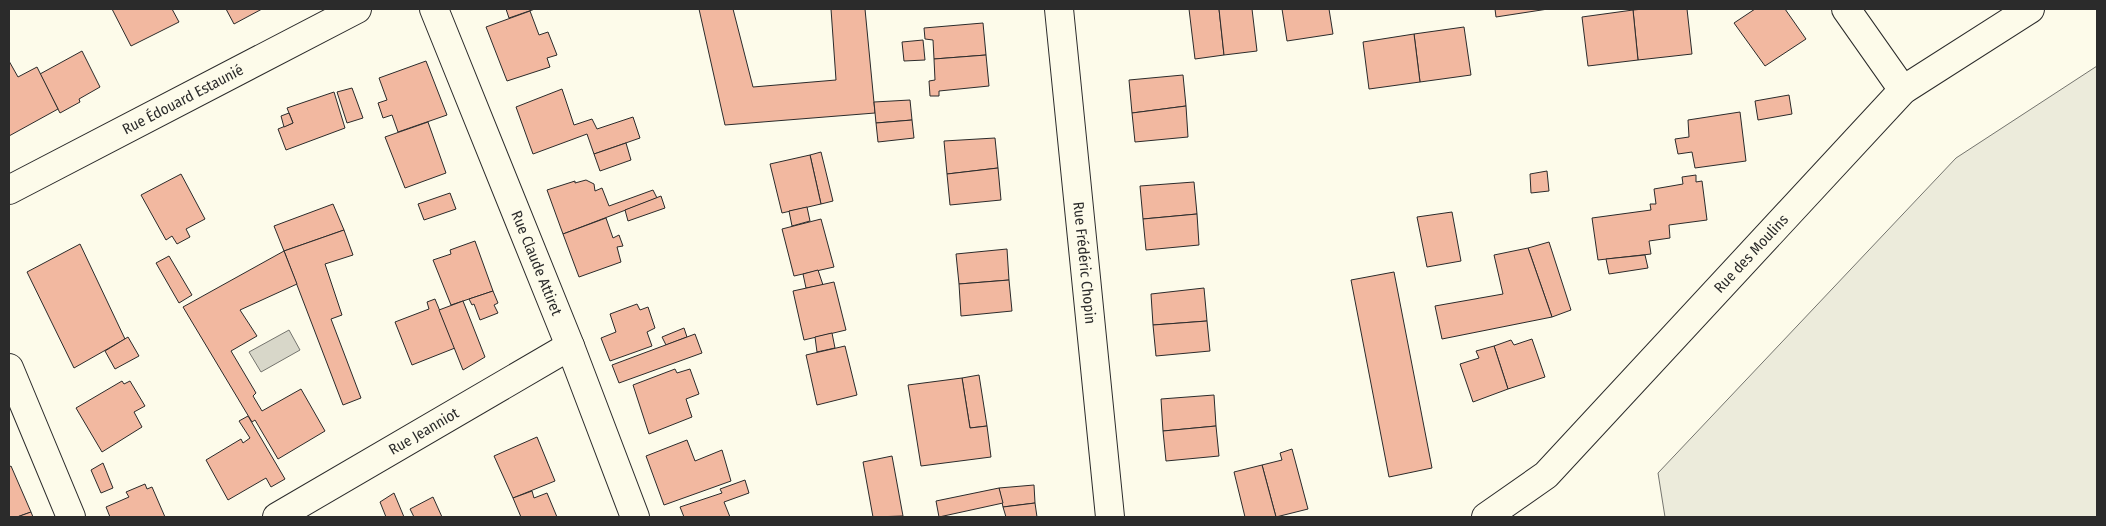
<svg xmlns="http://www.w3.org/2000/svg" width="2106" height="526" viewBox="0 0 2106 526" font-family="'Fira Sans Condensed',sans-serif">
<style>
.green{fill:#ecebdb;stroke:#74746e}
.water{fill:#d8d7c9;stroke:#74746e}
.building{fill:#f2b8a0;stroke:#2b2b2b}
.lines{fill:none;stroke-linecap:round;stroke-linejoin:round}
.minor-casing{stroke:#2b2b2b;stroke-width:30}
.minor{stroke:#fdfbea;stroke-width:28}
.labels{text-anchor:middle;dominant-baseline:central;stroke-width:4;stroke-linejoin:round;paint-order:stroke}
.street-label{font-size:15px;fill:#2b2b2b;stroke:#fdfbea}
</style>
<rect width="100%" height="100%" fill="#fdfbea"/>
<!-- green -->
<path class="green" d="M2097,66v451h-432l-7,-44 298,-315z"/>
<!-- water -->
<path class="water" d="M289,330l11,20 -39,22 -12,-20z"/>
<!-- building -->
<g class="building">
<path d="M112,9h60l7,13 -48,24z"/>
<path d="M226,9h36l-28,15z"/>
<path d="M506,9h29l-26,9z"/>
<path d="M699,9h34l20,78 83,-7 -5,-71h34l10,104 -150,12z"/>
<path d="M1189,9h30l5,46 -29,4z"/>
<path d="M1219,9h33l5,42 -33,4z"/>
<path d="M1282,9h47l4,25 -46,7z"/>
<path d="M1495,9h53l-52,8z"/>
<path d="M1644,9h43l5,45 -54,6 -5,-50z"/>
<path d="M1755,9h30l21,30 -41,27 -31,-43z"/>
<path d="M1633,10l5,50 -50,6 -6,-49z"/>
<path d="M530,11l9,24 9,-3 9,23 -10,3 3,9 -43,14 -21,-54z"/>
<path d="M983,23l3,32 -52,4 -1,-19 -8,-1 -1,-11z"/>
<path d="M1464,27l7,48 -51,7 -6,-48z"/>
<path d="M1414,34l6,48 -51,7 -6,-47z"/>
<path d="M923,40l2,20 -21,1 -2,-19z"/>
<path d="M82,51l18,36 -21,12 1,3 -20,11 -20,-39z"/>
<path d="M986,55l3,31 -50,5v5h-9l-1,-15 6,-1 -1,-21z"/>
<path d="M9,61l9,16 19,-10 21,42 -49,27z"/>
<path d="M426,61l21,54 -49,17 -6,-17 -9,3 -5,-15 9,-3 -8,-22z"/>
<path d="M1183,75l3,31 -54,7 -3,-33z"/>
<path d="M352,88l11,30 -16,5 -10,-31z"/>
<path d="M562,89l12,36 18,-6 5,10 36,-12 7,21 -46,16 -7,-20 -54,20 -17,-47z"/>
<path d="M334,92l11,36 -59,22 -8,-21 15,-6 -6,-15z"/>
<path d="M1789,95l3,19 -34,6 -3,-19z"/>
<path d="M910,100l2,20 -36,3 -2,-21z"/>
<path d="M1186,106l2,31 -53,5 -3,-29z"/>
<path d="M1740,112l6,49 -51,7 -3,-16 -14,2 -3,-15 14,-2 -1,-17z"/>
<path d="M289,113l4,10 -9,4 -3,-11z"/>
<path d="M912,120l2,18 -36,4 -2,-19z"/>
<path d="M428,122l18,51 -41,15 -20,-51z"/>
<path d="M995,138l3,30 -51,6 -3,-33z"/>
<path d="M626,143l5,17 -31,11 -6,-17z"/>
<path d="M821,152l12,49 -12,3 -11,-49z"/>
<path d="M810,155l11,49 -39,9 -12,-49z"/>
<path d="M998,168l3,32 -51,5 -3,-31z"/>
<path d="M1547,171l2,20 -18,2 -1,-19z"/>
<path d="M181,174l24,45 -19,10 4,8 -13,7 -5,-8 -6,4 -25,-45z"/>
<path d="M1696,175v7l6,-1 5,39 -38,5 1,13 -21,3 2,13 -53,6 -6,-42 59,-8 -1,-6h6l-2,-15 29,-5 -1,-7z"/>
<path d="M586,180l8,4 1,7 7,-3 7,18 44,-16 4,8 -94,36 -16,-44 28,-9v2z"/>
<path d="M1194,182l3,32 -54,5 -3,-33z"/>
<path d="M450,193l6,16 -32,11 -6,-16z"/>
<path d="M661,196l4,12 -37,13 -3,-11z"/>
<path d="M333,204l11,26 -60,21 -10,-25z"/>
<path d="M807,207l3,14 -18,5 -3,-15z"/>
<path d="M1452,212l9,49 -34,6 -10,-50z"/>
<path d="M1197,214l2,31 -53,5 -3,-31z"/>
<path d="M606,218l7,20 6,-3 4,11 -6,1 4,15 -42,15 -16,-43z"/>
<path d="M821,219l13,48 -40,9 -12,-47z"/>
<path d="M344,230l9,25 -28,9 17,51 -11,4 30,79 -18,7 -59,-154z"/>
<path d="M475,241l18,50 -42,14 -18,-45 18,-6 -1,-4z"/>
<path d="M1549,242l22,68 -19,7 -24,-69z"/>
<path d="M80,244l45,95 -51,29 -47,-96z"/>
<path d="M1528,248l24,69 -110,22 -7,-33 68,-12 -9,-39z"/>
<path d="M1007,249l2,31 -50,4 -3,-30z"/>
<path d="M284,251l13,33 -57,26 17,26 -26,15 25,42 -3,3 9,15 39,-22 24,42 -47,28 -23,-39 -3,2 -69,-115z"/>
<path d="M1645,255l3,13 -39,6 -3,-15z"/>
<path d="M169,256l23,39 -13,8 -23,-40z"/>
<path d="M818,270l5,15 -17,3 -3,-14z"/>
<path d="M1394,272l38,196 -43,9 -38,-197z"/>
<path d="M1009,280l3,31 -51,5 -2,-32z"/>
<path d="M834,282l12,48 -42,10 -11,-49z"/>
<path d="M1204,288l3,33 -54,4 -2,-31z"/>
<path d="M493,291l5,12 -4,2 4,8 -18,7 -6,-16 -2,1 -3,-6z"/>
<path d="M435,299l20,49 -43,17 -17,-43 34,-13 -2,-7z"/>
<path d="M463,301l22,56 -22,13 -24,-60z"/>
<path d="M637,304l3,6 8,-3 7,21 -8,4 5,14 -42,15 -9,-23 15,-6 -6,-18z"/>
<path d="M1207,321l3,30 -54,5 -3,-31z"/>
<path d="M684,328l3,9 -21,8 -4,-8z"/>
<path d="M832,333l3,15 -18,4 -2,-15z"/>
<path d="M695,334l7,19 -83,30 -7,-18z"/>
<path d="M128,337l11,19 -24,13 -10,-18z"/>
<path d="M1532,339l13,38 -37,12 -14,-43 17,-6 3,5z"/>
<path d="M845,346l12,49 -40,10 -11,-50z"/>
<path d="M1494,346l14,43 -35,13 -13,-38 19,-6 -3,-7z"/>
<path d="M675,369l2,4 13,-4 9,25 -13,5 6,18 -43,17 -16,-49z"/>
<path d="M979,375l8,51 -17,2 -8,-50z"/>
<path d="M962,378l8,50 17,-2 4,31 -70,9 -13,-81z"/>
<path d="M122,381l2,3 6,-3 15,25 -11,6 8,15 -40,25 -26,-44z"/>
<path d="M1214,395l2,31 -53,5 -2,-32z"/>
<path d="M248,416l37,63 -14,8 -5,-9 -38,22 -22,-40 35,-21 2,4 7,-5 -11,-17z"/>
<path d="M1216,426l3,30 -53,5 -3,-30z"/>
<path d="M537,437l18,44 -42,17 -19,-42z"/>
<path d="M687,440l8,21 27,-11 9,31 -67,24 -18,-49z"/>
<path d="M1292,449l16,60 -32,8 -14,-52 20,-5 -2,-7z"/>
<path d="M892,456l11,60 -30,1 -10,-55z"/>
<path d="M103,463l10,25 -12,5 -10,-23z"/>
<path d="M1262,465l14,52h-31l-11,-45z"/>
<path d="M11,466l20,46 -14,5h-8v-50z"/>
<path d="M745,480l4,13 -25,9 6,15h-46l-4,-10 42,-14 -2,-4z"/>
<path d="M145,484l2,5 5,-2 13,30h-55l-4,-10 23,-10 -3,-5z"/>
<path d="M1034,485l1,18 -32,4 -4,-19z"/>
<path d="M999,488l4,15 -64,14 -3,-16z"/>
<path d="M532,491l2,7 13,-5 10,24h-36l-8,-19z"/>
<path d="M394,493l10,24h-18l-6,-15z"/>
<path d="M433,497l9,20h-28l-4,-8z"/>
<path d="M1035,503l2,14h-31l-3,-10z"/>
<path d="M31,512l2,5h-16z"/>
</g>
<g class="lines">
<defs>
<g id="minor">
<path id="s1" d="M434,9l136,337 65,171"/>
<path id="s2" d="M1059,9l51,508"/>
<path d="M1846,9l57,81"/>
<path id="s3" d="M9,190l348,-181"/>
<path d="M9,368l62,149"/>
<path id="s4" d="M277,517l293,-171"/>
<path id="s5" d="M1486,517l60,-42 357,-385 127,-81"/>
</g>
</defs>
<!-- minor casing -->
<use href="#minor" class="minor-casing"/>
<!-- minor -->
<use href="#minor" class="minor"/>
</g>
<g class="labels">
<!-- street labels -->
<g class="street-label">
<text stroke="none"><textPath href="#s3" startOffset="196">Rue Édouard Estaunié</textPath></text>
<text stroke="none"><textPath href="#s5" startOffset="375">Rue des Moulins</textPath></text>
<text stroke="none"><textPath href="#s1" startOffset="274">Rue Claude Attiret</textPath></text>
<text stroke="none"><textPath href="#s2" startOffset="255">Rue Frédéric Chopin</textPath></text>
<text stroke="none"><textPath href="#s4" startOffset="170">Rue Jeanniot</textPath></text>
</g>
</g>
<!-- border -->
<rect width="2106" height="526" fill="none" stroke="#2b2b2b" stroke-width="20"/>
</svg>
